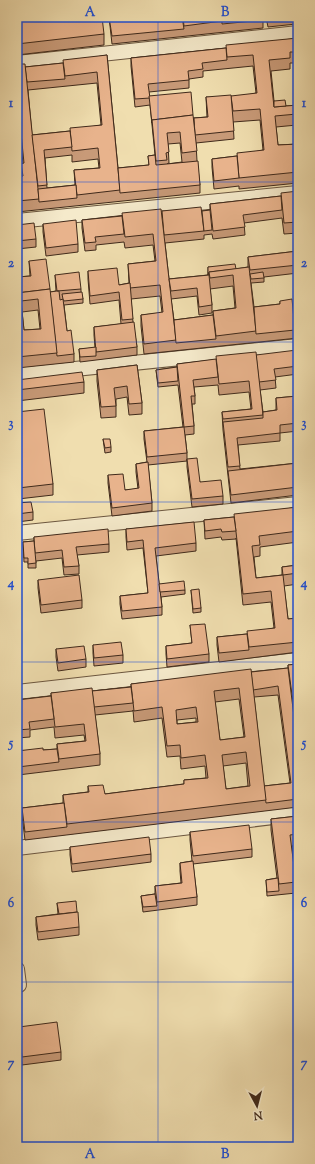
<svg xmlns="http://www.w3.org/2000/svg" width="315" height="1164" viewBox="0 0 315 1164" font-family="'Sorts Mill Goudy',serif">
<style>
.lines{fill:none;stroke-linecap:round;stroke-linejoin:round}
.minor-casing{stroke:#6c5740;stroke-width:16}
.minor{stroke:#f5eacb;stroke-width:14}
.wall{fill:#c89a78;stroke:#402a1b;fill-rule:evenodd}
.building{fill:#e8b38c;stroke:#402a1b;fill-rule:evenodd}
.grid{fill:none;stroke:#1d4ed8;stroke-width:1;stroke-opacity:0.55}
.neatline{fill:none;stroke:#1d4ed8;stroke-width:1.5}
.grid-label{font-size:13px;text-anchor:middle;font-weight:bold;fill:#1d4ed8}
</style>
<rect width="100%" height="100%" fill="#f0deaf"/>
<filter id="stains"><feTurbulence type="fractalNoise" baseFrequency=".005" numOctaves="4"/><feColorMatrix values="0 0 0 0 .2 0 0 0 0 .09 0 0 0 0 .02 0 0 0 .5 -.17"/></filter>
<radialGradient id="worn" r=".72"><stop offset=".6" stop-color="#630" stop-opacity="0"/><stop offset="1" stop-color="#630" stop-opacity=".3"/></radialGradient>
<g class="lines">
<defs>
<g id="minor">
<path d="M17,63l281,-30"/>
<path d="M17,221l281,-28"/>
<path d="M17,375l281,-29"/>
<path d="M17,533l281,-29"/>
<path d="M17,692l281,-32"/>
<path d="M17,848l281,-34"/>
<path d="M17,969l2,16"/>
</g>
</defs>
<!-- minor casing -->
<use href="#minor" class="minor-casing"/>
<!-- minor -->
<use href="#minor" class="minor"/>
</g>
<!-- wall -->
<g class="wall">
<path d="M17,17l87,17v11l-87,10z"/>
<path d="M109,17h31v2l123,1v8l-151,16z"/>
<path d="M266,17h30v7l-28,3z"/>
<path d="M298,38v63l-4,-38h-4v6l-19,2 3,30 12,5 12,-1v27l-1,-7 -21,2 2,18 20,-1v39l-59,6v-3l-25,3 -2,-22v-8l25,-3 26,-6 -3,-30 -27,2 1,17 -38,4 1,18 3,24v8l-183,19v-35l4,-1v-12h2l-2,-20 -4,1v-23h1l-1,-12v-46l8,3 38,-4 44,-8 11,113 31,-3 -1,-9 7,-1 -5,-50 -15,2 -4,-41v-8l95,-10zM253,66l3,27 -25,6 -25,-2 1,20 -13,1 -45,-22v-4l40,-4v-9l14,-2v-6zM97,83l4,42 -31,6 -38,4 -4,-45zM180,143l2,19 -15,2 2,-1 -1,-19zM72,155v7l26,-3 1,9 -25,2 1,15 -28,3 -2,-30z"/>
<path d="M298,191v42l-14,1 -2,-16 -38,5 1,12 -32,4 -1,-5 -8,1v4l-39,4 4,36 39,-4v-8l28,2 12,-2v-10l50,-6v22l-34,4v5l-13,1 3,24 26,-3v-3l14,14 4,-4v27l-154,16 -3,-28v-11l21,-2 -2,-17 -29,3 2,23 4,25v8l-57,7 -1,-13 16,-1 -1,-13v-8l27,-3 -2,-24 -29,4 -2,-25v-8l31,14 10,-2 -1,-19 27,-3 -2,-16 -28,3 -1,-6 -28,3v5l-11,1 -3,-23v-8l80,-9h40l8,-1v-6l71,-8zM233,286l2,22 -22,3v4l-39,5 -3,-21 26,-3 2,19 13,-2v-8l-2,-16z"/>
<path d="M43,224l35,20v8l-32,4 -3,-24z"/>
<path d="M17,225l19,14v8l-19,2z"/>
<path d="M29,261l21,31 6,-1 -1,-16 26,14v3l2,7v4l-19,2 3,26 7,23v8l-57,6v-91l13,-1zM38,310l2,19 -16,1 -2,-18z"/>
<path d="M256,355l42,6v13l-23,3 1,11 -16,2 3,22 13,-2v-12l22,-2v35l-18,2v8l-42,4 2,24 58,-6v32l-67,8 -8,-73 -1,-18 29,-3 -2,-17 -30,3 -1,-10 -24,2 1,9v8h-3l2,22v8l-9,1 2,18v8l-39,4 4,38v8l-40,5 -4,-33v-8l17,15 13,-1 -2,-17v-8l11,-2 -3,-23v-8l39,-4 -5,-42 -20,2 -2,-17 21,-3v-3z"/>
<path d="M137,365l5,38v11l-13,1 -2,-18 -11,2v18l-15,1 -4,-37v-11z"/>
<path d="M17,380l67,2v11l-67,8z"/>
<path d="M17,412l36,72v11l-35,4 -1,-6z"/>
<path d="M103,439l8,8v5l-6,1z"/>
<path d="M187,459l13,23 23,14v8l-31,3 -5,-40z"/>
<path d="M17,503l16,9v8l-16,2z"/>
<path d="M298,507v35l-38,5v9l-6,1 2,21 26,-3v-8l16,-2v19l-14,2 4,33 10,-1v34l-79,10 -2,-17v-8l30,-3 27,-6 -3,-26 -28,3 -7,-67v1l-14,1 -1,-3 -16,2 -1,-19 30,-3z"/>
<path d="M126,529l70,14v8l-40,5 3,28 26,6v4l-24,3 1,10v8l-40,4 -2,-15v-8l28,-3 -5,-45 -16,2 -1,-13z"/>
<path d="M34,537l75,7v8l-32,3 2,11v8l-15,1 -2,-17 -26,3v7h-8v-6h-4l-1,-20 11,-1z"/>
<path d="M38,580l44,20v8l-41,5 -3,-25z"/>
<path d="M191,590l10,18v4l-8,1z"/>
<path d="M190,625l19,29v8l-42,5 -1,-13v-8l26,-3z"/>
<path d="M93,645l30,10v8l-29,3 -1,-13z"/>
<path d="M56,649l30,10v8l-28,4 -2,-14z"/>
<path d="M298,664v63l-3,1 3,21v58l-273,33 -3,-24v-8l41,-5v-8l25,-3v-6l17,8 79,-10v-4l22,-2 -1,-12 -24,3 -1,-13 -13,1 -5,-39 -28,4 -1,-12v1l-38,4 5,39v11l-82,10 -1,-6v-18l26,-1 14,-1v-5l28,-3 -1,-6 -29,3 -1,-11 -24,3v7l-13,1v-38l34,-4v-3l41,-2 39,-4v-3l157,-16v-3zM278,695l12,88 -26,3 -10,-89zM239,699l5,38 -24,3 -5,-38zM196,718v4l-19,2v-4zM246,763l2,23 -22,3 -3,-23z"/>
<path d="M298,816v29l-6,1 4,36v11l-29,3 -1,-16 11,-2 -6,-48v-11z"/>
<path d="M190,832l62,17v8l-59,7 4,33v8l-54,7 -2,-16 14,-2v-8l26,-3 -1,-12v-8l12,-2 -2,-21z"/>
<path d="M70,847l81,7v8l-79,10 -2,-17z"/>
<path d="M57,903l22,24v8l-41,5 -2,-15v-8l22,-3z"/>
<path d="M19,1027l42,25v8l-39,5 -3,-30z"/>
</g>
<!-- building -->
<g class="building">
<path d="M17,17h85l2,17 -87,10z"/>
<path d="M109,17h31v2l21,-2h21l2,12 -72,7z"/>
<path d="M183,17h39v4l-38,5z"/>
<path d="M222,17h41v3l-41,4z"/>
<path d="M267,17h18v1l-17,1z"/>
<path d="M285,17h11v3l-11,1z"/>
<path d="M298,38v52l-4,-38h-4v6l-21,2 5,47 24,-2v16l-1,-7 -22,2 3,29 20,-1v28l-59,6 -2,-25 27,-3 -4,-41 -27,2 -2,-15 26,-3 -4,-38 -26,2 -1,-12z"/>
<path d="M226,48l1,12 -25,3 1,6 -15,2 1,9 -41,4 2,14 -15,1 -4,-41z"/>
<path d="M107,55l13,135 -43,5 -3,-25 26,-2 -2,-20 -26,3 -2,-23 32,-3 -5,-53 -32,4 -2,-16z"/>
<path d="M63,63l2,16 -38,3 -2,-15z"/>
<path d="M17,64h8l14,135 -22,2v-24l6,-1 -2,-12 3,-1 -3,-30 -4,1v-12h2l-2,-23z"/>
<path d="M191,92l2,23 -41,5v3l-3,-27z"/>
<path d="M231,95l3,36 -39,4 -1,-17 14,-1 -2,-20z"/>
<path d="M285,100l1,6 -12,1v-6z"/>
<path d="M193,115l4,36 -15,2 -2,-21 -13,1 2,19 -3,1 1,7 -11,1 -4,-41z"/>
<path d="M70,131l2,16 -28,3 3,35 -9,1 -6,-51z"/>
<path d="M155,155l1,10 42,-4 2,24 -80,8 -2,-25 31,-3 -1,-9z"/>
<path d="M237,156l2,22 -25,3 -2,-22z"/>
<path d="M76,185l1,13 -38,4 -1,-13z"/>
<path d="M298,191v31l-14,1 -3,-30z"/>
<path d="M281,196l1,14 -39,5 2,12 -32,4 -3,-27z"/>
<path d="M201,207l3,24 -40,4 -2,-24z"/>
<path d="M161,209l15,131 -32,4 -3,-29 22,-3 -3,-27 -30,3 -2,-24 28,-3 -3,-27 -28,3 -3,-24z"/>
<path d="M210,210l2,20 -8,1 -2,-20z"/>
<path d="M122,216l2,18 -29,3 1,5 -11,1 -3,-23z"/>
<path d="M76,220l2,24 -32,4 -3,-24z"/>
<path d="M34,223l2,16 -19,2v-16z"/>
<path d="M298,251v14l-48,5 -2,-13z"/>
<path d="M46,259l4,30 -33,4v-16l14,-1 -2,-15z"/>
<path d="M235,264l1,5 -27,3 -1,3v-8z"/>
<path d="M249,267l7,64 -40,5 -3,-25 23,-3 -3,-33 -23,3 -1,-6z"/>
<path d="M117,268l2,17 11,-2 3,36 -11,1 -3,-28 -29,4 -2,-25z"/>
<path d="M79,272l2,17 -24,2h2l1,9 3,-1 4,32 4,-1 3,24 -17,2 -7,-64 7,-1 -2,-16z"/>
<path d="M263,272l1,6 -13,1 -1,-5z"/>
<path d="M209,275l3,30 -13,2 -2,-19 -26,3 -2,-12z"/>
<path d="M50,289l7,64 -40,4v-64zM38,299l3,30 -17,1 -3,-29z"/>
<path d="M82,292l1,7 -19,2 -1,-2 -1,-5z"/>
<path d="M292,299l3,31 -39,4 -2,-27 26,-3v-3z"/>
<path d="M298,311v16h-3l-1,-15z"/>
<path d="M213,315l3,24 -40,4 -2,-23z"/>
<path d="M134,322l3,25 -41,5 -2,-25z"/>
<path d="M96,347v9l-16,1 -1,-8z"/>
<path d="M297,350l1,16 -24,3 2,11 -17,2 -3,-27z"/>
<path d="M256,352l7,63 -40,4 -1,-7 30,-3 -3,-28 -30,3 -3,-28z"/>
<path d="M216,359l2,18 -25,3 2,16h-4l3,30 -10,1 3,26 -40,4 -3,-26 40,-4 -7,-63z"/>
<path d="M137,365l5,38 -13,1 -2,-18 -13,2 2,18 -15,1 -4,-37z"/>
<path d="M177,367l1,14 -20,2 -2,-13z"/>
<path d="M82,372l2,10 -67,8v-10z"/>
<path d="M298,396v27l-18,2v8l-43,5 3,28 -12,1 -5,-45 40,-4v-6l14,-2 -1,-12z"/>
<path d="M44,409l9,75 -35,4 -1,-5v-71z"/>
<path d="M103,439h7l1,8 -6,1z"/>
<path d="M197,458l3,24 21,-2 2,16 -31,3 -5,-40z"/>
<path d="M148,462l4,41 -40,5 -4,-33 15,-1 2,16 14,-2 -3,-24z"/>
<path d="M298,463v24l-67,8 -3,-24z"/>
<path d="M31,502l2,10 -16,2v-11z"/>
<path d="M298,507v24l-39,5 1,9 -8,1 4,32 27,-3 -1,-8 16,-2v8l-15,2 5,44 10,-1v24l-49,5 -2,-16 28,-3 -4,-37 -28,3 -9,-80z"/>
<path d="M234,517l2,14 -14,1 -1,-3 -16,2 -1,-11z"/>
<path d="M194,522l2,21 -41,5 7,59 -40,4 -2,-15 28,-3 -5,-53 -16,2 -1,-13z"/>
<path d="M108,529l1,15 -33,3 3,19 -15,1 -2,-17 -27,3 -1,-16z"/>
<path d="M34,541l2,22 -8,1v-6h-4l-1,-16z"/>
<path d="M79,575l3,25 -41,5 -3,-25z"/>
<path d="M184,581l1,9 -25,2 -1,-8z"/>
<path d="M199,589l2,19 -8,1 -2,-19z"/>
<path d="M205,624l4,30 -42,5 -1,-13 26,-3 -2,-18z"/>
<path d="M247,634l2,16 -30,3 -2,-16z"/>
<path d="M121,642l2,13 -29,3 -1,-13z"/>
<path d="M84,646l2,13 -28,4 -2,-14z"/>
<path d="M298,664v52l-3,1 -7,-52z"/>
<path d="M288,668l10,81v50l-32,4 -2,-17 27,-3 -13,-97 -25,4 -2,-18z"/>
<path d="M251,669l15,131 -199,24 -4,-29 26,-3 -1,-6 15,-1 2,9 79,-10v-4l24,-2 -3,-23 -24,3 -1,-13 -13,1 -5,-39 -28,4 -3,-27zM239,688l6,49 -25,3 -6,-49zM196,707l2,15 -21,2 -1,-14zM246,752l4,34 -24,3 -4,-34z"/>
<path d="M131,687l2,16 -39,4 -2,-16z"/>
<path d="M92,688l8,66 -41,5 -2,-15 29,-3 -2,-17 -29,3 -4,-34z"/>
<path d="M51,696l3,23 -25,3 1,7 -13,1v-30z"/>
<path d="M43,748v2l14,-1 2,13 -41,5 -1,-16z"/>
<path d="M64,803l3,24 -42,5 -3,-24z"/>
<path d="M298,816v18l-8,1 6,47 -17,2 -8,-65z"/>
<path d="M249,825l3,24 -59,7 -3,-24z"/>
<path d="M149,837l2,17 -79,10 -2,-17z"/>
<path d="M193,861l4,36 -40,5 -2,-16 27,-3 -2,-20z"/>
<path d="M278,878l1,13 -12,1 -1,-12z"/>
<path d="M155,894l2,12 -14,1 -2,-11z"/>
<path d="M76,901l1,11 -18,2 -2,-11z"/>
<path d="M78,912l1,15 -41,5 -2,-15z"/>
<path d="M57,1022l4,30 -39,5 -3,-30z"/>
</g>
<!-- grid -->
<path class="grid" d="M158,17v1130M17,182h281M17,342h281M17,502h281M17,662h281M17,822h281M17,982h281"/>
<!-- margin -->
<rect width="315" height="1164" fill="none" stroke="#f0deaf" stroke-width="44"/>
<!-- north arrow -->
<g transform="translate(257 1106) rotate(173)" stroke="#f5eacb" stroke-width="3" paint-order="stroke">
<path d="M0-3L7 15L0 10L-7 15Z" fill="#402a1b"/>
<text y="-6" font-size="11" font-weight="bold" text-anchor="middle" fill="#402a1b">N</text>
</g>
<rect x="22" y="22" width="271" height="1120" class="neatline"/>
<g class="grid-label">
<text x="90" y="16">A</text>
<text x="225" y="16">B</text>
<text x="11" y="107">1</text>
<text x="304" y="107">1</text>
<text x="11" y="267">2</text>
<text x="304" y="267">2</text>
<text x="11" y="427">3</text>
<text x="304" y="427">3</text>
<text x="11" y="587">4</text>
<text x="304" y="587">4</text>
<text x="11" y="747">5</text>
<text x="304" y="747">5</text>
<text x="11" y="907">6</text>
<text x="304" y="907">6</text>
<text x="11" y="1067">7</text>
<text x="304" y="1067">7</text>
<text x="90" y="1158">A</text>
<text x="225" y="1158">B</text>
</g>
<rect width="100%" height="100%" filter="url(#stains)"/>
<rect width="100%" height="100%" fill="url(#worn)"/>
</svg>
